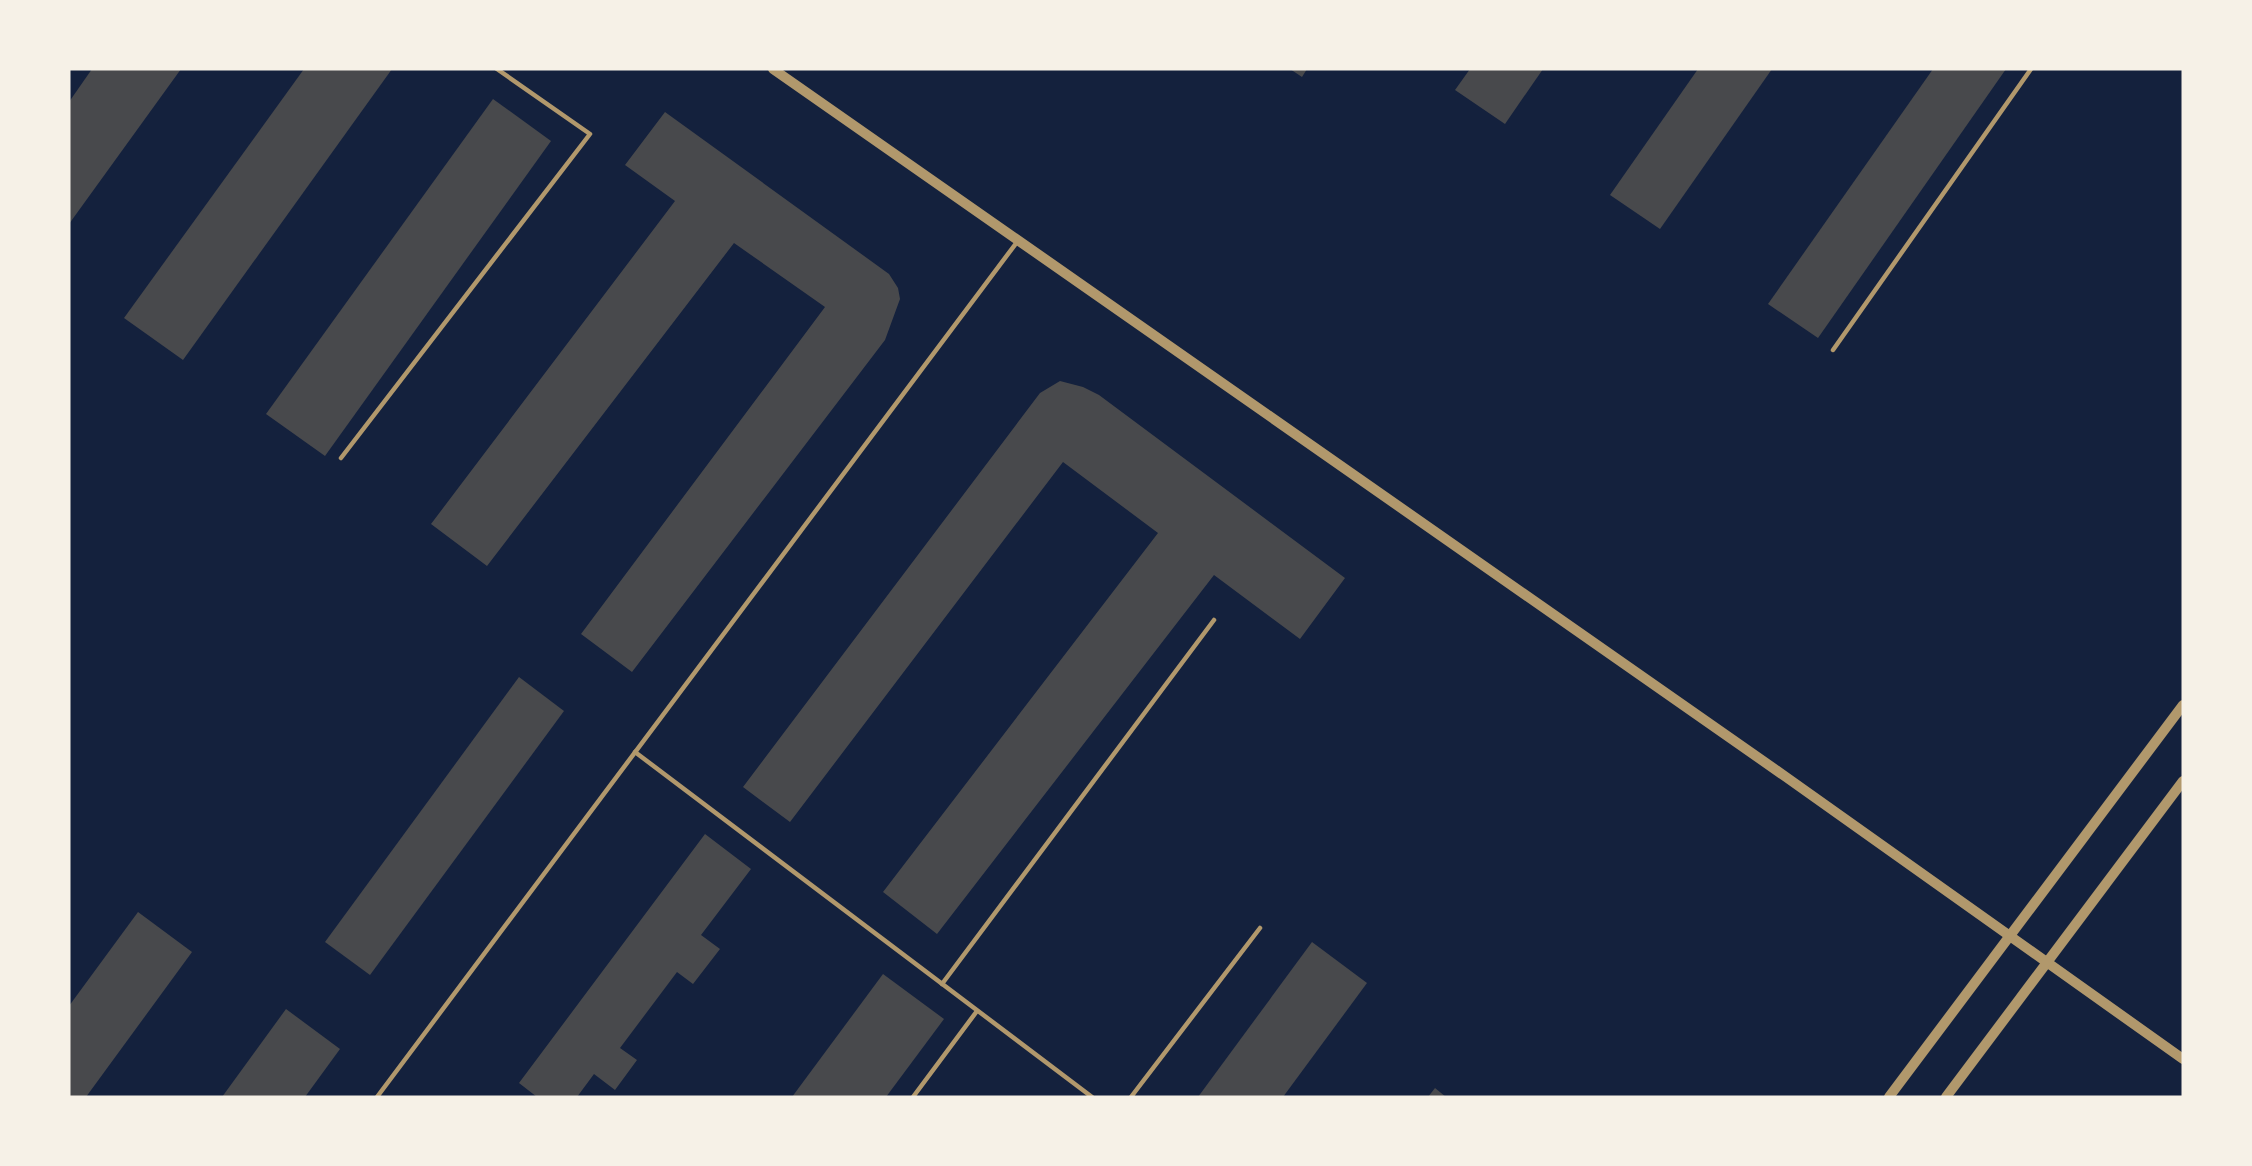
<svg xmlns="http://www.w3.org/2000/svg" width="2252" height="1166" viewBox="0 0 2252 1166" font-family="'Crimson Pro',serif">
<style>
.building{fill:#48494c}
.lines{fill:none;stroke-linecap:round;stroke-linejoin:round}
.service{stroke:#b1986c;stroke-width:4.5}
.tertiary{stroke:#b1986c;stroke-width:10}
</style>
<rect width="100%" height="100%" fill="#14213d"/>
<!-- building -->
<g class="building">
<path d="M92,69h89l-112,155v-122z"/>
<path d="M304,69h88l-209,291 -59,-42z"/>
<path d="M1290,69h17l-5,8z"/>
<path d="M1470,69h73l-38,55 -50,-34z"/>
<path d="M1698,69h74l-112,160 -50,-34z"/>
<path d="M1933,69h73l-188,269 -50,-34z"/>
<path d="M493,99l58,42 -226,315 -59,-42z"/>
<path d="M665,112l224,162 9,14 2,11 -15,41 -253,332 -51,-38 244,-327 -91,-64 -247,323 -56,-42 244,-323 -50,-36z"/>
<path d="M1060,381l23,6 16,8 246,183 -45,61 -86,-64 -277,359 -54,-42 275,-359 -95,-71 -273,360 -47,-35 297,-394z"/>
<path d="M519,677l45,34 -194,264 -45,-33z"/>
<path d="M705,834l46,35 -50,66 19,14 -27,35 -16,-12 -57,76 17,12 -22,30 -21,-16 -17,23h-40l-18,-14z"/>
<path d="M138,912l54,40 -106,145h-17v-91z"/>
<path d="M1312,942l55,41 -84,114h-85z"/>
<path d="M883,974l61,45 -58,78h-94z"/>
<path d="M286,1009l54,40 -35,48h-83z"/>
<path d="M1435,1088l11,9h-18z"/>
</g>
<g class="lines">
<!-- service -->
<g class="service">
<path d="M1833,350l198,-281"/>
<path d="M341,458l249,-324 -93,-65"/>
<path d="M635,752l457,345"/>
<path d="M942,984l272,-364"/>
<path d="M377,1097l640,-855"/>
<path d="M913,1097l64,-86"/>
<path d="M1131,1097l129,-169"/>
</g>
<!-- tertiary -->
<g class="tertiary">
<path d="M773,69l1013,708 397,282"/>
<path d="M1889,1097l294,-392"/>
<path d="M1946,1097l237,-316"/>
</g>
</g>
<!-- border -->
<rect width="2252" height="1166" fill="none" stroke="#f6f1e7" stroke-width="141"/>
</svg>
